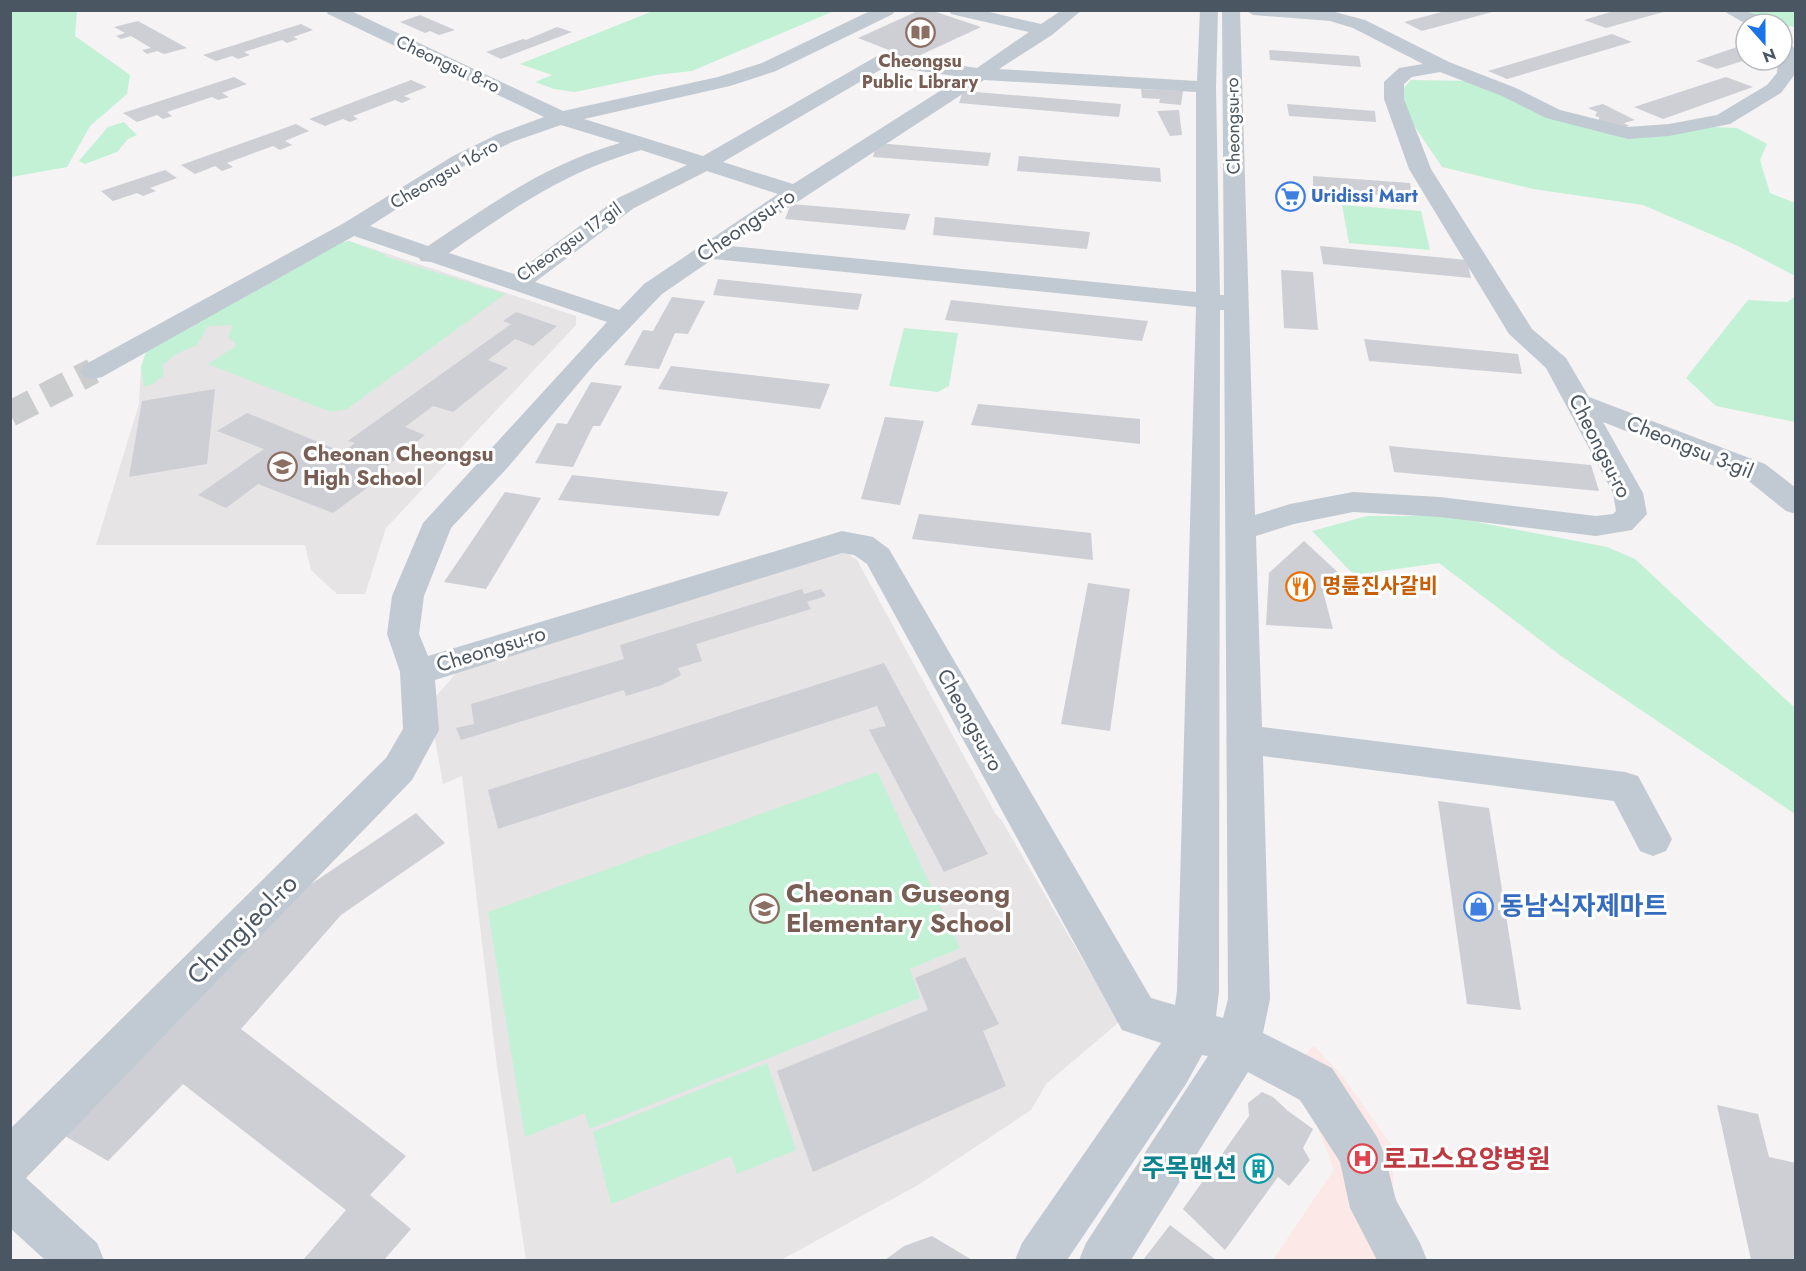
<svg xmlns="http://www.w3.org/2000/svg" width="1806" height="1271" viewBox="0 0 1806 1271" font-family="Jost,'Noto Sans KR',sans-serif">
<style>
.education{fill:#e6e4e5}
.medical{fill:#fce8e6}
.green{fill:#c3f1d5}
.building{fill:#cdcfd5}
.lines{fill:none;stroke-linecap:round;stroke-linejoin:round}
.minor-tunnel{stroke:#caccce;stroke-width:26;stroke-dasharray:26 13;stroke-linecap:butt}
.minor{fill:#c1cad2;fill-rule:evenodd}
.labels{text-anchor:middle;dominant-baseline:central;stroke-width:6;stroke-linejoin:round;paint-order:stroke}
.far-education-label{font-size:18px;font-weight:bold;fill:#785e54;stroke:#fff}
.far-street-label{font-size:18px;fill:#4a5661;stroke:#fff}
.far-shop-label{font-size:18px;font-weight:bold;fill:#366cbe;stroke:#fff;text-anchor:start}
.street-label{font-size:21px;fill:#4a5661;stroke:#fff}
.education-label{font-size:21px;font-weight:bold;fill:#785e54;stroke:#fff;text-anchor:start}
.food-label{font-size:21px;font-weight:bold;fill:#c56008;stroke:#fff;text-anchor:start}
.near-education-label{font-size:26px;font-weight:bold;fill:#785e54;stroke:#fff;text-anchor:start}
.near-shop-label{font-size:26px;font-weight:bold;fill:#366cbe;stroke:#fff;text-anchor:start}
.near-street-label{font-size:26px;fill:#4a5661;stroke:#fff}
.near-health-label{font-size:26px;font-weight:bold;fill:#be3a42;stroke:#fff;text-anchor:start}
.near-culture-label{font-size:26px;font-weight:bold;fill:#0d838f;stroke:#fff;text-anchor:end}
</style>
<rect width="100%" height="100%" fill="#f5f3f3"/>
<!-- education -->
<g class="education">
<path d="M349,241l227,75v9l-190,203 -21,66h-28l-26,-24 -6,-25h-209l43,-141 2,-37 6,-18z"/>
<path d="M836,552l12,2 9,6 138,253 7,8 117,201 -73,62 -15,26 -113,75 -137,75h-255l-29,-193 -35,-291 -19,8 -14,-80 31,-35z"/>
</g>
<!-- medical -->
<path class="medical" d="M1314,1046l30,32 49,70v54l32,58h-152l61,-90 -31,-82 -21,-12z"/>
<!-- green -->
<g class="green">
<path d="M11,10l66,1 -2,25 55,39 -3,19 -37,32 -23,41 -56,10z"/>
<path d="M653,11v-1l181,1 -142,60 -36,4 -81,17 -21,-3 -19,-7 17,-7 -32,-11z"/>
<path d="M1742,11h53v16l-20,-3z"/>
<path d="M1411,80l59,1 166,57 77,-11 24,1 30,16 -7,16 10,33 25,10v73l-57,-30 -95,-41 -110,-16 -91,-22 -37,-55 -2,-23z"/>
<path d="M124,122l13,13 -9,4 -11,13 -32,12 -6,-3 29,-34z"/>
<path d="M1342,205l79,6 9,39 -81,-7z"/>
<path d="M349,241l37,14 -2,1 121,38 -158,115 -16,3 -123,-48 28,-18 -1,-4 -7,-4 4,-13 -24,1 -12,20c-14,4 -23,9 -33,19l1,10 -11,9 -9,3 -3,-20 6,-18 186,-105z"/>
<path d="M1795,297v125l-79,-16 -30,-28 62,-78 39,2z"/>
<path d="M904,328l54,5 -9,53 -11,6 -49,-6z"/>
<path d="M1367,516h79l161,31 28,12 160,149v106l-234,-158 -122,-93 -85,12 -42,-44z"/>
<path d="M877,772l83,176 -50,21 10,29 -331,131 -4,-16 -60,24 -37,-225z"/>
<path d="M767,1063l29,87 -59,24 -6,-18 -120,48 -18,-72z"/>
</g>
<!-- building -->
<g class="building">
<path d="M920,10h10l51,17 -69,32 -54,-21z"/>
<path d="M1449,10h47v1l-74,20 -18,-9z"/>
<path d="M1617,10h50v1l-61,17 -22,-8z"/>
<path d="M420,15l35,15 -16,5 -9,-4 -5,2 -25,-11z"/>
<path d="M138,21l49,27 -23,6 -7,-3 -10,3 -5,-4 9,-2 -20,-12 -10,3 -5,-3 9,-3 -11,-6z"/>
<path d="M301,24l12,6 -20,7 5,2 -11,4 -5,-3 -38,12 6,3 -12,4 -6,-3 -16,5 -13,-6z"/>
<path d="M557,27l15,5 -71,27 -15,-7 37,-13 3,1z"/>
<path d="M1612,34l20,8 -125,37 -19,-8z"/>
<path d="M1746,44v16l-29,9 -21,-8z"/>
<path d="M1269,50l90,6 2,11 -91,-7z"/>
<path d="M234,77l13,7 -25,9 7,4 -11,3 -6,-3 -45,15 5,4 -9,3 -6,-4 -20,7 -14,-9z"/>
<path d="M1726,77l27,10 -90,32 -29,-12z"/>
<path d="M411,80l16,7 -23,9 7,3 -9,4 -7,-3 -42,16 5,3 -8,3 -7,-3 -18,7 -16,-7z"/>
<path d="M1141,89l42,2 -2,14 -22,-2 1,-4 -18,-1z"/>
<path d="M963,91l158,13 -2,13 -160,-14z"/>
<path d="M1287,104l88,7 1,11 -87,-6z"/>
<path d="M1603,104l32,16 -11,3 5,3 -8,2 -22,-5v-6l-4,-1 2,-4 -9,-4z"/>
<path d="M1179,110l3,25 -12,1 -13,-25z"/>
<path d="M296,124l13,7 -24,10 7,4 -12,5 -7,-4 -46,17 6,4 -11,4 -7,-5 -20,8 -14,-9z"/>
<path d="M877,143l114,10 -3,13 -115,-9z"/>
<path d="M1019,156l141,12 1,14 -144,-11z"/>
<path d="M165,170l12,8 -27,10 6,3 -13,5 -6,-3 -24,8 -12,-10z"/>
<path d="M1313,176l97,7 2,15 -99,-9z"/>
<path d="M791,204l119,10 -5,16 -120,-11z"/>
<path d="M935,217l155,15 -3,17 -154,-14z"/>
<path d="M1320,246l147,14 4,18 -148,-14z"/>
<path d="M1281,270l32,2 5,58 -34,-2z"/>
<path d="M718,279l144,15 -4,16 -145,-15z"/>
<path d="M672,297l33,4 -17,33 -13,-1 -16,36 -35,-4 19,-35 10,1z"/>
<path d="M951,300l197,21 -6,20 -197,-21z"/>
<path d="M516,312l41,14 -24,20 -18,-7 -27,21 20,8 -55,44 -20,-6 -28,21 20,8 -40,33 5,3 -57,42 -75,-29 -32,24 -28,-13 66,-46 -47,-18 30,-18 96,39 12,-9 -7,-2 163,-117 -8,-3z"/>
<path d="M1364,339l154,15 4,20 -153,-13z"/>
<path d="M671,366l159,18 -10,25 -162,-20z"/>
<path d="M591,382l31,4 -22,40h-7l-20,41 -38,-4 22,-40 10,1z"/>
<path d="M215,389l-8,75 -78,13 13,-76z"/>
<path d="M978,404l162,15v25l-169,-19z"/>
<path d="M885,417l39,4 -24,84 -39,-6z"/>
<path d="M1389,446l202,19 8,26 -205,-19z"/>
<path d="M572,475l156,17 -9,24 -161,-16z"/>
<path d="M505,492l36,6 -55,91 -42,-7z"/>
<path d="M919,514l172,19 2,27 -181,-21z"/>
<path d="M1304,541l39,36 -19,18 9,34 -67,-4 3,-52z"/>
<path d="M1088,583l42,6 -20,142 -49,-7z"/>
<path d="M802,589l2,5 17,-5 5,7 -19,6 4,7 -115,35 6,17 -24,7 3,7 -19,10 -36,11 -2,-6 -163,50 -5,-12 18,-4 -3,-20 153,-45 -4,-14z"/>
<path d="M884,663l104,191 -44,18 -75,-142 17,-4 -9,-20 -379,123 -10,-39z"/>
<path d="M1438,801l51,7 32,202 -54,-6z"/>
<path d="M416,813l29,30 -104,72 -100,114 165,127 -36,39 41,34 -27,31h-81l43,-50 -163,-126 -75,77 -43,-25 236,-245z"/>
<path d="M965,957l34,67 -16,7 23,55 -193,86 -36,-101 151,-61 -13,-32z"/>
<path d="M1262,1092l11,5 15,14 25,18 -10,19 7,12 -21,26 -11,-9 -53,73 -42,-41 66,-93 -1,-13z"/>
<path d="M1717,1105l41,9 11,43 27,6v97h-45z"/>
<path d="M1170,1225l46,35h-73z"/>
<path d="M932,1236l40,24h-87l19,-14z"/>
</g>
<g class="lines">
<!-- minor-tunnel -->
<path class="minor-tunnel" d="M10,414l83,-43"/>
<!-- minor -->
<g class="minor">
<path d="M326,10h23l214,101 155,-34 44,-14 110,-53h23l-2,4 -117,57 -46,15 -146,33 119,37 181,-104 7,-2 19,8 67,10 52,-36 -78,-18 -2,-4h32l60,14 21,-14h20l-30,25 -53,34 198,12 3,-71h18l-2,77 4,208h4l-2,-285h18l15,505 35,-11 63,-12 87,5 156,19 17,-2 3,-3 -3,-18 -67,-125 -37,-34 -100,-165 -25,-70v-17l15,-14 24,-4 -70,-36 -23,-7 -77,-6 -8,-5 86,1 34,9 84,42 67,26 44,22 68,17 41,-3 48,-9 50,-30 10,-12 1,-13h4v-21l6,1 8,11 -1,23 -14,19 -51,31 -61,12 -41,3 -82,-21 -44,-22 -62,-24 -28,5 -8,7v15l27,70 101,160 34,29 23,39 176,67 31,24v26l-10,-3 -41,-33 -142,-56 40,71 4,21 -15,16 -36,6 -156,-19 -87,-5 -59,12 -38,12 6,191 363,45 13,4 34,63 -6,12 -13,5 -13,-5 -26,-50 -351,-45 7,243 -7,34 69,35 45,69 7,16 12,47 24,43 7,17h-50l-27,-52 -10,-46 -40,-62 -52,-28 -117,188h-52l7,-17 122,-187 -6,-1 -16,29 -119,176h-52l7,-17 139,-200 -39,-13 -255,-466 -13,-9 -12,-2 -407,127 4,50 -27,50 -386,398 71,65 7,17h-59l-35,-32v-99l376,-371 17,-29 -3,-57 -13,-38 5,-38 31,-73 184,-201 -176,-60 -10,-1 -2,-3 -65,-22 -252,141 -9,2 -9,-2 -4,-6 4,-6 260,-142 109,-67 45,-22 46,-17 -216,-103zM892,63l14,6 56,8 -169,107 -70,-22zM984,80l212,12v200l-466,-46zM561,125l59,18c-74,21 -129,61 -192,103l-58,-20 97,-62 45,-22zM641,150l46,15 -69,33 -104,76 -65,-21c67,-46 113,-80 192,-103zM707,171l71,23 -134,90 -25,26 -84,-28 99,-74zM713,259l483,48 -19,684 -2,14 -24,-7 -262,-449 -16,-12 -31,-6 -414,125 -9,-22 5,-38 27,-68 58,-62 85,-101 68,-71zM1220,310h4l4,689 -5,19 -7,-2 3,-25z"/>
<path d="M1722,10c16,0 35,0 46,14h-22z"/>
</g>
</g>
<!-- icons -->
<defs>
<symbol id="library-ring" viewBox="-11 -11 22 22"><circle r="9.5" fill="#fff" stroke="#8d6e63" stroke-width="1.5"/><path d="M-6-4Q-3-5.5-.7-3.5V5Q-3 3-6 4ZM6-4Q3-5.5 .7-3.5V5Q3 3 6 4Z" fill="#8d6e63"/></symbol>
<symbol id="supermarket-ring" viewBox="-11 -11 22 22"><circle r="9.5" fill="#fff" stroke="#3f7fe0" stroke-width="1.5"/><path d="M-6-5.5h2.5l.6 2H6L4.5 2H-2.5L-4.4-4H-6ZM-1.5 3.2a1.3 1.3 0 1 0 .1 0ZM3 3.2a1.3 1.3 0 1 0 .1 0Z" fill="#3f7fe0"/></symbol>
<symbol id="school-ring" viewBox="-11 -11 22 22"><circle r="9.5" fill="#fff" stroke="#8d6e63" stroke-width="1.5"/><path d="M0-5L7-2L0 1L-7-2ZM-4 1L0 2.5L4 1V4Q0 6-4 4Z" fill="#8d6e63"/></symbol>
<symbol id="restaurant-ring" viewBox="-11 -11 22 22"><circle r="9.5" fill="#fff" stroke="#e8710a" stroke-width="1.5"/><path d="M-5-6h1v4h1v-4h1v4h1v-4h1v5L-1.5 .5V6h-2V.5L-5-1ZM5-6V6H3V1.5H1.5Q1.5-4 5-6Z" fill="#e8710a"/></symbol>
<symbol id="shop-ring" viewBox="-11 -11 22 22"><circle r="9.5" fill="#fff" stroke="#3f7fe0" stroke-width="1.5"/><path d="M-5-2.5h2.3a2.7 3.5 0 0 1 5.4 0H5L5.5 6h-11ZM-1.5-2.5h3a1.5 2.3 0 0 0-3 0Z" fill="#3f7fe0"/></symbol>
<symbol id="hospital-ring" viewBox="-11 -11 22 22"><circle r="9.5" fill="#fff" stroke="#e0444e" stroke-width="1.5"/><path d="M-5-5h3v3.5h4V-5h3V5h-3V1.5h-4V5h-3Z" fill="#e0444e"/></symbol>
<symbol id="building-ring" viewBox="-11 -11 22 22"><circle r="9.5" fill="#fff" stroke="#0f9aa8" stroke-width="1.5"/><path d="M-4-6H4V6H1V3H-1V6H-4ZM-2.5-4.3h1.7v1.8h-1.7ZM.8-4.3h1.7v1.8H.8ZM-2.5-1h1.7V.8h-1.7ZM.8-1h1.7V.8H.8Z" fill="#0f9aa8"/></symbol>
</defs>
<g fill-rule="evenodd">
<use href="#library-ring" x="904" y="16" width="33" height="33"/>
<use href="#supermarket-ring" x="1274" y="180" width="33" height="33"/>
<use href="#school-ring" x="266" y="450" width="33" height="33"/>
<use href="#restaurant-ring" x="1284" y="570" width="33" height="33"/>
<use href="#shop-ring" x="1462" y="890" width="33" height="33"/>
<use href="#school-ring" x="748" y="892" width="33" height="33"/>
<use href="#hospital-ring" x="1346" y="1142" width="33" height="33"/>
<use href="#building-ring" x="1242" y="1152" width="33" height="33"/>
</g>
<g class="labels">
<!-- far-education labels -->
<g class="far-education-label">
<text x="920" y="61">Cheongsu<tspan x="920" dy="21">Public Library</tspan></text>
</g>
<!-- far-street labels -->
<g class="far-street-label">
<text transform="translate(448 64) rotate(25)">Cheongsu 8-ro</text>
<text transform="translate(1233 126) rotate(-91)">Cheongsu-ro</text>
<text transform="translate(444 174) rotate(-30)">Cheongsu 16-ro</text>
<text transform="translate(569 242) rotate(-35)">Cheongsu 17-gil</text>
</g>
<!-- far-shop labels -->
<g class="far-shop-label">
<text x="1311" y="196">Uridissi Mart</text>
</g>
<!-- street labels -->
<g class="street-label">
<text transform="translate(746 225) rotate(-34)">Cheongsu-ro</text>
<text transform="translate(1600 446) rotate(63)">Cheongsu-ro</text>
<text transform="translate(1690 447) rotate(22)">Cheongsu 3-gil</text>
<text transform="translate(491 649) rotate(-17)">Cheongsu-ro</text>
<text transform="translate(970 720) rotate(61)">Cheongsu-ro</text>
</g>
<!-- education labels -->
<g class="education-label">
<text x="303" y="454">Cheonan Cheongsu<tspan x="303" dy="24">High School</tspan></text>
</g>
<!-- food labels -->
<g class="food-label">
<text x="1322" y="586">명륜진사갈비</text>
</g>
<!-- near-education labels -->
<g class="near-education-label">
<text x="786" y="893">Cheonan Guseong<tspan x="786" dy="30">Elementary School</tspan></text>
</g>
<!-- near-shop labels -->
<g class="near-shop-label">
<text x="1500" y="906">동남식자제마트</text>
</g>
<!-- near-street labels -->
<g class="near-street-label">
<text transform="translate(242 929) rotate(-45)">Chungjeol-ro</text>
</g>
<!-- near-health labels -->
<g class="near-health-label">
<text x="1383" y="1159">로고스요양병원</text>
</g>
<!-- near-culture labels -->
<g class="near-culture-label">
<text x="1237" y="1168">주목맨션</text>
</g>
</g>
<!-- border -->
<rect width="1806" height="1271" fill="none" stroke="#4a5661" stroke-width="24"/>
<!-- north arrow -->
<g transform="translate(1764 42) rotate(159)"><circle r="28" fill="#ffffff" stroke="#b7bbc0" stroke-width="1.5"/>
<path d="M0-4.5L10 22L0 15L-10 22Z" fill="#1a73e8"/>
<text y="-9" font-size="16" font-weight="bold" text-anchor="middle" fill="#4a5661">N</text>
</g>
</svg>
